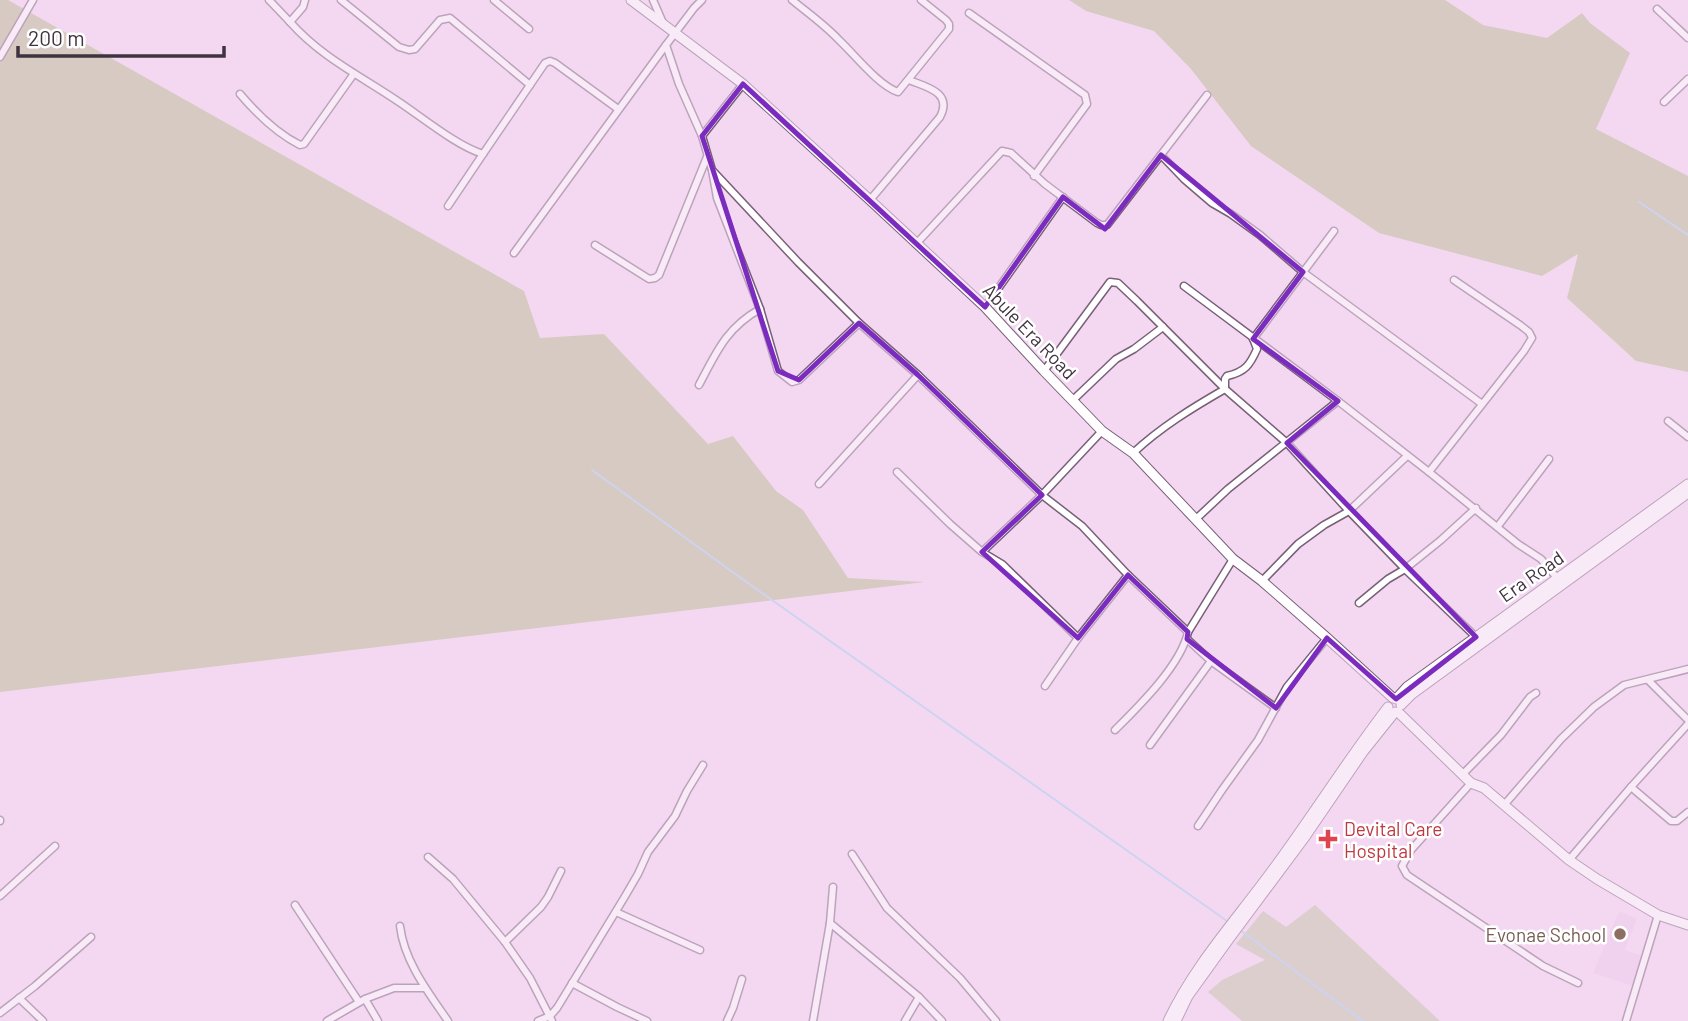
<svg xmlns="http://www.w3.org/2000/svg" width="1688" height="1021" viewBox="0 0 1688 1021" font-family="Barlow,sans-serif">
<style>
.built{fill:#eccaea}
.green{fill:#bcc0a0}
.forest{fill:#b2b887}
.lines{fill:none;stroke-linecap:round;stroke-linejoin:round}
.stream{stroke:#a0ccee;stroke-width:2}
.street-casing{stroke:#786077;stroke-width:9}
.secondary-casing{stroke:#786077;stroke-width:11}
.street{stroke:#fff;stroke-width:6}
.secondary{stroke:#fff;stroke-width:9}
.marked{fill:none;stroke:#7b2cbf;stroke-width:5;stroke-linejoin:round}
.health-dot{fill:#e0444e;stroke:#fff;stroke-width:2.5}
.education-dot{fill:#8d6e63;stroke:#fff;stroke-width:2.5}
.labels{text-anchor:middle;dominant-baseline:central;stroke-width:5;stroke-linejoin:round;paint-order:stroke}
.street-label{font-size:19px;fill:#3e333e;stroke:#fff}
.health-label{font-size:19px;fill:#be3a42;stroke:#fff;text-anchor:start}
.education-label{font-size:19px;fill:#785e54;stroke:#fff;text-anchor:end}
</style>
<rect width="100%" height="100%" fill="#f4d8f2"/>
<!-- built -->
<path class="built" d="M1619,911l18,8 -12,31 18,6 -10,30 -40,-13z"/>
<!-- green -->
<path class="green" d="M1315,905l125,116h-198l-34,-29 14,-12 43,-20 -29,-16 27,-33 23,16z"/>
<!-- forest -->
<g class="forest">
<path d="M0,0h8l516,291 16,47 64,-4 104,110 25,-8 43,55 27,19 45,68 77,4 -925,110z"/>
<path d="M1069,0h376l38,25 64,13 35,-25 8,10 40,30 -34,76 92,47v196l-52,-11 -69,-63 11,-44 -36,22 -163,-43 -128,-87 -60,-77 -37,-38 -68,-20z"/>
</g>
<g class="lines">
<!-- stream -->
<g class="stream">
<path d="M1639,202l49,33"/>
<path d="M592,470l153,111 482,340"/>
<path d="M1240,930l123,91"/>
</g>
<defs>
<g id="street">
<path d="M269,0l21,22 13,-15 2,-7"/>
<path d="M341,0l58,47 10,3 6,-1 25,-29 10,-2 80,67"/>
<path d="M494,0l35,29"/>
<path d="M653,0l10,23"/>
<path d="M702,0l-8,8 -28,37 13,39 23,52 10,34 86,92 61,61 59,52 124,120 40,31 46,49 60,57"/>
<path d="M792,0c16,13 33,25 47,40 16,15 39,45 59,52l51,-63v-5l-3,-4 -25,-20"/>
<path d="M1657,9l31,29"/>
<path d="M969,13l116,82 2,9 -53,72"/>
<path d="M290,22c32,36 71,54 109,80 24,16 58,44 84,52l62,-91 5,-2 5,2 63,46"/>
<path d="M0,57l33,-57"/>
<path d="M240,94c17,20 36,39 60,51l4,-1 49,-69"/>
<path d="M1664,102l24,-23"/>
<path d="M702,136l41,-52"/>
<path d="M1161,155l23,24 28,24 19,11 29,21 43,37 179,132"/>
<path d="M712,170l5,28 43,111 18,62 14,11 7,-2 60,-57"/>
<path d="M870,200l70,-83c13,-25 -14,-30 -31,-37"/>
<path d="M448,206l35,-52"/>
<path d="M916,244l86,-93 9,2 34,31 52,39 4,2h6l100,-130"/>
<path d="M595,245l54,34 6,-1 4,-3 48,-118"/>
<path d="M514,253l152,-208"/>
<path d="M1184,286l154,115 91,71 89,72 23,15 17,20"/>
<path d="M985,307l78,-110"/>
<path d="M1253,339l81,-108"/>
<path d="M1044,371l66,-89 8,1 19,18 88,88 62,54 62,68 56,58 71,68"/>
<path d="M699,385c17,-32 27,-57 61,-76"/>
<path d="M1073,400l43,-41 18,-10 29,-22"/>
<path d="M1668,421l20,16"/>
<path d="M1133,453c28,-26 59,-45 92,-64v-10l2,-3c18,-4 23,-11 30,-27l-3,-8"/>
<path d="M897,472l53,52 32,28 20,12 76,74"/>
<path d="M1429,472l95,-121 8,-13 -3,-6 -9,-7 -66,-45"/>
<path d="M819,484l99,-109"/>
<path d="M1196,519l32,-30 110,-88"/>
<path d="M1498,526l51,-67"/>
<path d="M982,552l60,-57 60,-64"/>
<path d="M1262,581l36,-37 26,-19 25,-14 58,-55"/>
<path d="M1359,603l29,-24 17,-10 36,-29 35,-32"/>
<path d="M1187,639l24,22 65,47"/>
<path d="M1648,680l40,40"/>
<path d="M1045,686l33,-48 50,-63"/>
<path d="M1115,730c24,-24 66,-65 73,-98l45,-73"/>
<path d="M1150,745l61,-84"/>
<path d="M1462,775l39,-40 29,-38 6,-4"/>
<path d="M1471,783l-60,67 -9,16 5,9 136,91 35,17"/>
<path d="M1631,787l40,34h6l11,-9"/>
<path d="M1505,804l56,-65 33,-32 30,-22 64,-16"/>
<path d="M0,820v1"/>
<path d="M1198,826l24,-36 36,-50 29,-53 40,-49"/>
<path d="M852,854l35,54 73,70 36,43"/>
<path d="M428,857l25,22 52,63 25,36 22,43"/>
<path d="M1569,860l62,-73 57,-63"/>
<path d="M0,896l55,-50"/>
<path d="M295,905l64,97"/>
<path d="M616,912l84,38"/>
<path d="M830,923l89,74 23,24"/>
<path d="M400,926c4,35 28,66 48,95"/>
<path d="M505,942l36,-35 7,-10 13,-26"/>
<path d="M572,983l45,24 30,14"/>
<path d="M19,998l24,23"/>
<path d="M365,999l13,22"/>
<path d="M0,1013l35,-27 56,-49"/>
<path d="M327,1021l38,-22 29,-11h30"/>
<path d="M538,1021l12,-5 7,-8 67,-110 14,-24 10,-22 27,-36 12,-25 16,-26"/>
<path d="M727,1021l6,-13 9,-29"/>
<path d="M813,1021l17,-98 3,-36"/>
<path d="M905,1021l14,-24"/>
<path d="M1626,1021l32,-106"/>
</g>
<g id="secondary">
<path d="M631,0l112,84 127,116 115,107 59,64 58,60 31,22 100,106 29,22 65,57 66,60"/>
<path d="M1396,699l11,-12 281,-203"/>
<path d="M1401,705l11,-11 276,-201"/>
<path d="M1398,712l73,71 13,5 85,72 28,19 61,36 30,10"/>
<path d="M1168,1021c27,-57 69,-102 106,-153 39,-53 74,-109 114,-161"/>
<path d="M1176,1021l12,-25 41,-57 76,-102 58,-85 32,-40"/>
</g>
</defs>
<!-- street casing -->
<use href="#street" class="street-casing"/>
<!-- secondary casing -->
<use href="#secondary" class="secondary-casing"/>
<!-- street -->
<use href="#street" class="street"/>
<!-- secondary -->
<use href="#secondary" class="secondary"/>
</g>
<!-- marked area -->
<path d="M0 0H1688V1021H0ZM743,84l242,223 78,-110 42,32 56,-74 142,117 -50,67 85,62 -51,42 189,194 -80,62 -69,-61 -51,70 -89,-69 1,-7 -60,-57 -50,63 -96,-86 60,-57 -124,-120 -59,-52 -60,57 -21,-9 -76,-235z" fill="#f4d8f2" fill-opacity=".55" fill-rule="evenodd"/>
<path class="marked" d="M743,84l242,223 78,-110 42,32 56,-74 142,117 -50,67 85,62 -51,42 189,194 -80,62 -69,-61 -51,70 -89,-69 1,-7 -60,-57 -50,63 -96,-86 60,-57 -124,-120 -59,-52 -60,57 -21,-9 -76,-235z"/>
<!-- markers -->
<path class="health-dot" d="M1324.5 828.5h7v7h7v7h-7v7h-7v-7h-7v-7h7z"/>
<circle class="education-dot" cx="1620" cy="934" r="7"/>
<g class="labels">
<!-- street labels -->
<g class="street-label">
<text transform="translate(1030 331) rotate(46)">Abule Era Road</text>
<text transform="translate(1531 576) rotate(-35)">Era Road</text>
</g>
<!-- health labels -->
<g class="health-label">
<text x="1344" y="828">Devital Care<tspan x="1344" dy="22">Hospital</tspan></text>
</g>
<!-- education labels -->
<g class="education-label">
<text x="1606" y="934">Evonae School</text>
</g>
</g>
<!-- scale -->
<path d="M18 46v10h206v-10" fill="none" stroke="#3e333e" stroke-width="3.5"/>
<text x="28" y="46" font-size="21" fill="#3e333e" stroke="#ffffff" stroke-width="5" paint-order="stroke">200 m</text>
</svg>
